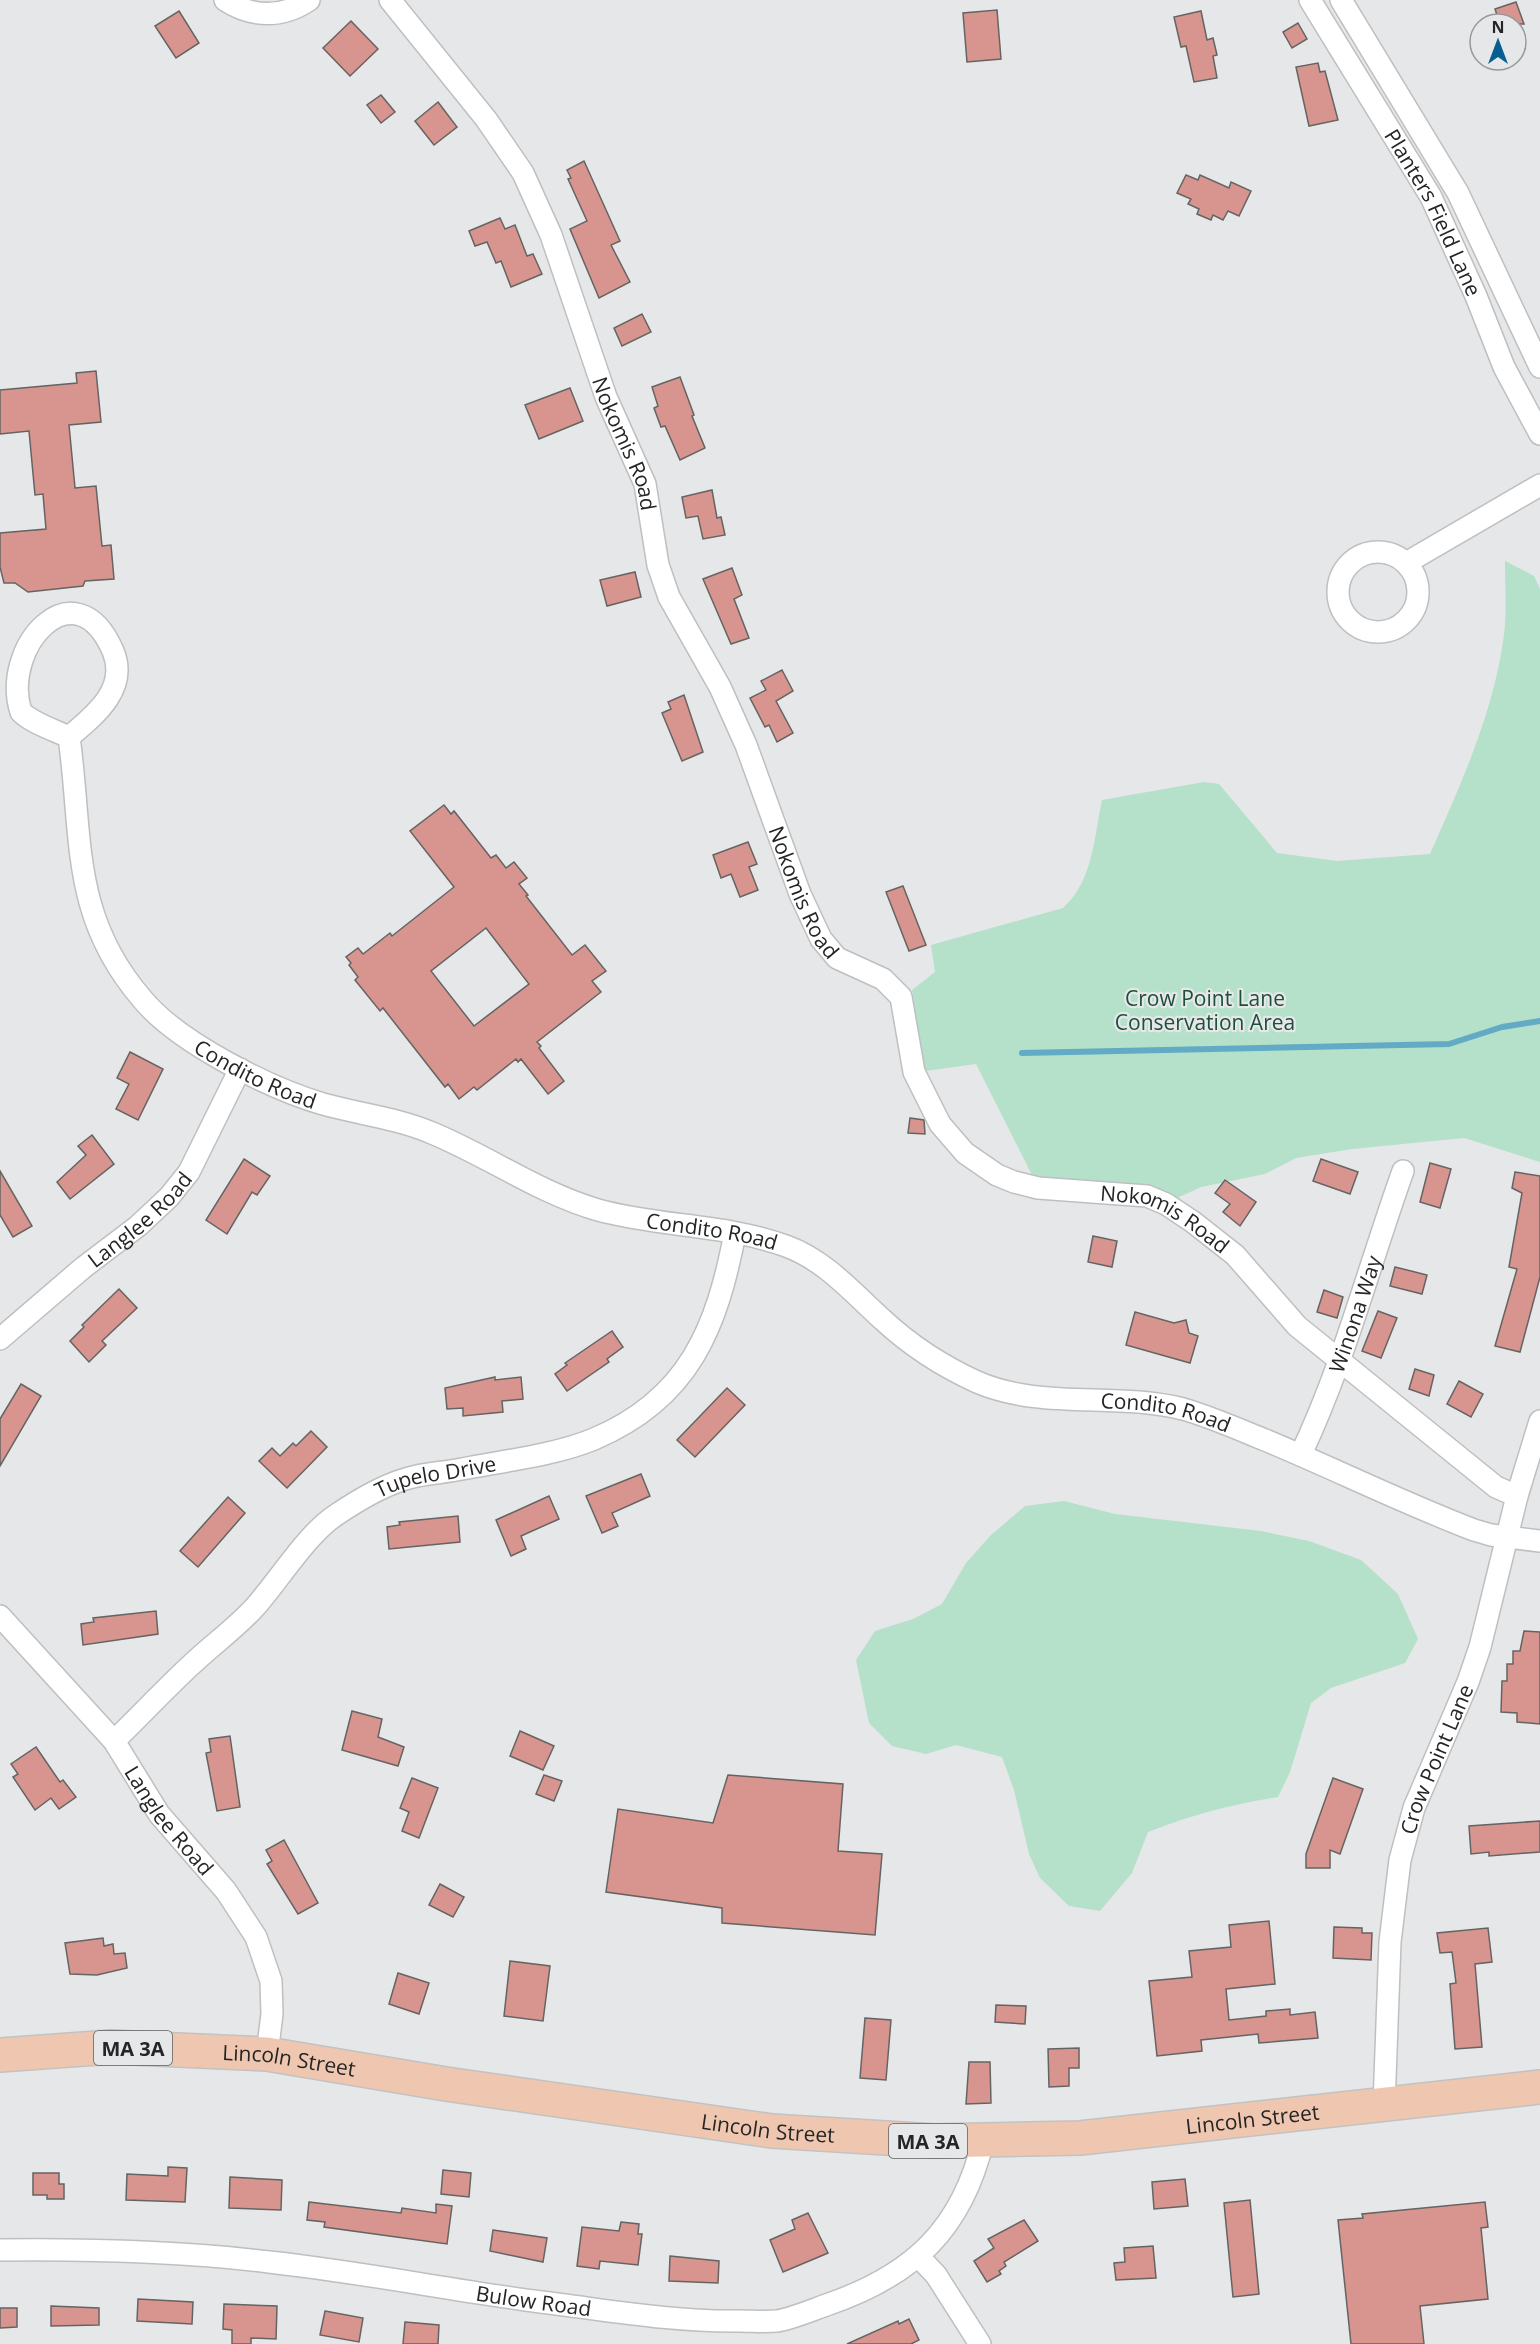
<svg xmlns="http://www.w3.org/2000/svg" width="1540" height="2344" viewBox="0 0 1540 2344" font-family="'Open Sans',sans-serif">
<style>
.green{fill:#b5e0ca}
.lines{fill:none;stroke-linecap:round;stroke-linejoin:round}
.stream{stroke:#63aac5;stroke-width:6}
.building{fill:#d8958f;stroke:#656463;stroke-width:1.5;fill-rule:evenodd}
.minor-casing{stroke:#bebfc0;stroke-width:24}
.primary-casing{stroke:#c2c2c2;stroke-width:36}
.minor{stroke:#fff;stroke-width:21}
.primary{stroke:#efc7b0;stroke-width:33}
.labels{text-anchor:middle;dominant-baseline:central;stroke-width:4.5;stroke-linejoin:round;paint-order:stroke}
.shield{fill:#e6e7e8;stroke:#5f5f60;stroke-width:1.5}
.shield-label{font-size:20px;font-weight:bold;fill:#252525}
.street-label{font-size:21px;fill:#252525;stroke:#e6e7e8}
.park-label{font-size:21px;fill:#1d503a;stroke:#e6e7e8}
</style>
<rect width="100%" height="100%" fill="#e6e7e8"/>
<!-- green -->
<g class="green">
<path d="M1505,561l29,15 6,13v573l-76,-24 -112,11 -56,9 -31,16 -64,13 -26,12 -141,-20 -58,-115 -51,7 -13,-81 23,-18 -4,-27 132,-37c30,-27 31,-70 39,-108l102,-18 15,2 58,69 60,8 93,-7c31,-70 64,-142 74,-219 3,-24 1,-50 1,-74z"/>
<path d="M1064,1501l51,13 146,17 48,10 52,19 37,34 20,45 -13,24 -74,25 -20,15 -21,69 -12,25c-45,7 -87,18 -130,35l-16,41 -32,38 -31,-5 -29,-28 -11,-24 -15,-64 -12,-33 -46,-12 -30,9 -34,-8 -23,-23 -13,-63 19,-29 38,-12 29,-15 24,-41 25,-28 34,-29z"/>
</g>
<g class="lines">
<!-- stream -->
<path class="stream" d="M1022,1053l427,-9 53,-17 38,-6"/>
</g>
<!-- building -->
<g class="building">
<path d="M1516,2l8,22h-24l-5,-15z"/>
<path d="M997,10l4,49 -34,3 -4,-49z"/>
<path d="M179,11l20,32 -23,15 -21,-32z"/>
<path d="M1201,11l6,29 6,-2 4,17 -4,1 4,22 -23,4 -8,-36 -5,1 -7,-30z"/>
<path d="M351,21l27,28 -28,27 -27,-28z"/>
<path d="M1298,23l9,16 -15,9 -9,-16z"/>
<path d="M1318,63l2,9 5,-1 13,49 -29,6 -13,-59z"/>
<path d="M381,95l14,17 -14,11 -14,-18z"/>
<path d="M438,102l19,25 -23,18 -19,-24z"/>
<path d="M584,161l36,80 -9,4 19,37 -31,16 -29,-69 17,-8 -19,-42 3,-1 -4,-8z"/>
<path d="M1186,175l12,5 2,-5 29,13 2,-6 20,9 -12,25 -11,-5 -5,9 -10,-5 -2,5 -14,-6 2,-5 -11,-5 3,-5 -14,-6z"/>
<path d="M500,218l5,11 10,-4 12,31 6,-2 9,20 -31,13 -10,-26 -5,2 -9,-21 -12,4 -6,-15z"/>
<path d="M642,314l9,18 -29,14 -8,-18z"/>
<path d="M96,371l5,51 -32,3 6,63 21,-2 6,60 9,-1 3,34 -29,2 -2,5 -55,6 -13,-9h-11l-4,-16v-34l46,-4 -3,-35 -8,1 -6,-64 -29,3v-44l77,-7 -1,-10z"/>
<path d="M680,377l14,38 -2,1 13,32 -25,12 -15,-34 -4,1 -7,-19 4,-2 -6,-19z"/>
<path d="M570,388l13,33 -44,18 -14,-34z"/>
<path d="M712,490l5,28 4,-1 4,18 -22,4 -5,-23 -12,2 -4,-21z"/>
<path d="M732,568l10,27 -8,4 15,39 -18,6 -28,-65z"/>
<path d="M635,572l6,25 -34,9 -7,-26z"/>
<path d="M782,670l11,21 -17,10 17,32 -16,9 -8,-17 -4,2 -15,-29 16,-8 -5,-9z"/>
<path d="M684,695l19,57 -21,9 -20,-48 9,-4 -3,-7z"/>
<path d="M444,805l7,9 3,-3 37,47 5,-3 10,13 8,-6 13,16 -8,6 9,11 -2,1 46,59 13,-10 21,26 -14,10 9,11 -64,50 4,4 -2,2 25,33 -16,13 -27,-35 -3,3 -2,-3 -39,31 -3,-3 -15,12 -11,-15 -3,3 -62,-79 -3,3 -25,-31 3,-3 -9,-12 2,-2 -5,-6 12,-9 5,6 27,-21 2,3 62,-49 -44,-56zM486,928l43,56 -55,42 -43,-55z"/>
<path d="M748,842l9,22 -8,3 9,23 -18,7 -9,-23 -10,4 -8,-23z"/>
<path d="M903,886l23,59 -17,6 -23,-59z"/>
<path d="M130,1052l33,17 -25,51 -22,-11 13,-25 -12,-6z"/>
<path d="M910,1118l14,2 1,14 -17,-1z"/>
<path d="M92,1135l22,29 -44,35 -13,-17 29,-27 -8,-9z"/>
<path d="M244,1159l26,17 -13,19 -5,-3 -25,42 -21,-14z"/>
<path d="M1321,1159l37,13 -8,22 -37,-13z"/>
<path d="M1430,1163l21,6 -11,39 -20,-6z"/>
<path d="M0,1171l32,55 -19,11 -13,-22z"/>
<path d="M1515,1172l25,4v101l-20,75 -25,-6 22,-77 -8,-2 13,-74 -10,-5z"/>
<path d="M1225,1180l31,22 -16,24 -17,-14 7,-8 -15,-11z"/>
<path d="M1093,1236l24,5 -5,26 -24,-5z"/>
<path d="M1395,1267l32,8 -5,19 -32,-8z"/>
<path d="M119,1289l18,19 -35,33 4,4 -17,17 -19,-21 14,-14 -2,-2z"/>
<path d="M1324,1290l19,7 -6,21 -20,-6z"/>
<path d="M1378,1311l19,7 -16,40 -19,-7z"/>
<path d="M1135,1312l39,11 12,-3 3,13 9,3 -8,27 -64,-18z"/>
<path d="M612,1331l11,16 -16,12 2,3 -42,29 -12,-17 12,-9 -2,-2z"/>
<path d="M1415,1369l19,6 -5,21 -20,-7z"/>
<path d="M495,1377v3l26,-3 2,22 -21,2 1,11 -40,4v-8l-16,1 -2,-21z"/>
<path d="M1459,1381l24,13 -12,23 -24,-13z"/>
<path d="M21,1384l20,12 -41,70v-47z"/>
<path d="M727,1388l18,17 -50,52 -18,-17z"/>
<path d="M311,1431l16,16 -40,41 -28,-27 13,-13 8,8 13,-13 3,3z"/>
<path d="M641,1474l9,22 -38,17 6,13 -16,7 -16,-37z"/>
<path d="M549,1496l10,23 -38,17 5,13 -15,7 -15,-36z"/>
<path d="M228,1497l17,16 -47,54 -18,-16z"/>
<path d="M458,1516l2,26 -71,7 -2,-22 13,-2 -1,-3z"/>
<path d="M156,1611l2,23 -75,11 -2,-21 13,-2 -1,-4z"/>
<path d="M1524,1631l16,1v92l-23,-2v-9l-16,-1 1,-31h5v-17h6v-13h7z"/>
<path d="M352,1711l30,8 -4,18 26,10 -6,19 -56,-16z"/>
<path d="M520,1731l34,15 -11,24 -33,-14z"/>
<path d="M230,1736l10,71 -23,4 -11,-58 5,-1 -2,-13z"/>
<path d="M36,1747l24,35 3,-2 13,17 -17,12 -8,-11 -16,12 -22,-33 5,-3 -7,-10z"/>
<path d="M544,1775l18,6 -8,20 -18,-7z"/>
<path d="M728,1775l115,9 -5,67 44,3 -7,81 -153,-12v-15l-116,-16 12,-83 95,14z"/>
<path d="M412,1778l26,10 -19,50 -17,-7 7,-19 -9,-4z"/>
<path d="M1333,1778l30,11 -23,65 -10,-4v18h-24v-14z"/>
<path d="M1540,1821v31l-51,4v-4l-18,2 -2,-28z"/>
<path d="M284,1840l34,63 -20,11 -31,-50 5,-3 -6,-11z"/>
<path d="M440,1884l24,13 -11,20 -24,-12z"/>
<path d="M1269,1921l6,63 -49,5 3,31 37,-4v-5l24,-2v6l25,-3 3,26 -59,5 -1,-9 -57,6 1,11 -45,5 -8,-75 43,-4 -3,-26 42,-4 -2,-22z"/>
<path d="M1334,1927l28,1v5h10l-1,27 -38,-2z"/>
<path d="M1488,1928l4,34 -17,2 7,83 -27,2 -5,-65 6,-1 -4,-31 -12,1 -3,-20z"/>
<path d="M103,1938l1,8 9,-2 1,10 11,-1 2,15 -30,7 -27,-1 -5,-31z"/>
<path d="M510,1961l40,5 -7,55 -39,-5z"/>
<path d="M398,1973l31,10 -10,31 -30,-10z"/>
<path d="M996,2005l30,1 -1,18 -30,-2z"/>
<path d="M865,2018l26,2 -5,60 -26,-2z"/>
<path d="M1079,2048v20h-10v18l-20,1 -1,-38z"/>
<path d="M969,2062h21l1,41 -25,1z"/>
<path d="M168,2167l19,1 -2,34 -59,-2 1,-26 41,2z"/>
<path d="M443,2170l28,3 -2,24 -28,-3z"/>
<path d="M33,2173h26v11h5v15h-17v-4h-14z"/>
<path d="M230,2177l52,3 -1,30 -52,-2z"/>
<path d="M1185,2179l3,27 -34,3 -2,-27z"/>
<path d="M1250,2200l9,94 -26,3 -9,-94z"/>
<path d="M309,2202l92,11 1,-5 34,5v-9l16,2 -5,38 -123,-17 1,-5 -18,-2z"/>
<path d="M1485,2202l3,25 -7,1 7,71 -68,7 4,38h-73l-13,-124 25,-2 -1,-4z"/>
<path d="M808,2213l20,40 -45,19 -13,-32 25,-11 -3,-9z"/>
<path d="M1024,2220l14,21 -34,21 2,4 -7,5 2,3 -14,8 -13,-21 20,-13 -6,-9z"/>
<path d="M621,2222l18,2 -1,10h4l-4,31 -38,-4 -1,8 -22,-3 5,-39 37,4z"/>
<path d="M493,2230l54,8 -4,24 -53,-11z"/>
<path d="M1153,2246l3,32 -40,2 -2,-17 11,-1 -1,-14z"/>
<path d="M670,2256l49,5 -1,22 -49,-2z"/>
<path d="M138,2299l55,3 -1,22 -55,-3z"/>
<path d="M224,2304l53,2 -1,33 -25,-1v6h-19v-14l-9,-1z"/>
<path d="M51,2306l48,2v17l-48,1z"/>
<path d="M0,2308h17v19l-17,1z"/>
<path d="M325,2311l38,7 -4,24 -39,-7z"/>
<path d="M909,2319l10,21 -8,4h-64l51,-23 1,3z"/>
<path d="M405,2322l34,3 -1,19h-35z"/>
</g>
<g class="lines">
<defs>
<g id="minor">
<path d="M225,0c27,18 58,18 84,0"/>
<path id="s1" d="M390,0l96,119 37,54 28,62 55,162 39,87 13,81 11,32 51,90 26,58 54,149 21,45 16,19 46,21 18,18 13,75 26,52 25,29 32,22 17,7 24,6 109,8 19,8 27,18 42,33 62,71 199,161 21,9"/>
<path id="s2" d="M1310,0l121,197 45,99 28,71 36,67"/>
<path d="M1341,0l117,193 82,174"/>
<circle cx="1378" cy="592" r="40"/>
<path d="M1406,563l134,-78"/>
<path id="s3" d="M69,737c25,-21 60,-48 44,-86 -38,-87 -113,-4 -92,61 11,11 33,18 48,25 14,101 1,179 74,263 36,43 126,88 180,104 36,10 74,14 109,29 56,23 107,60 166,77 62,17 128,14 188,36 39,14 67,47 97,74 28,26 59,46 94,62 65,28 139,10 206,27 28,8 55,20 82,31 70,29 138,63 209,90l17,5 49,6"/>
<path id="s4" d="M0,1339l84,-72 54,-41 31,-29 20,-25 51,-103"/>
<path id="s5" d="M1301,1454c43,-91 68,-188 102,-283"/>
<path id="s6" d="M0,1616l114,125 45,73 67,77 30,46 15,44 1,33 -5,40"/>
<path id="s7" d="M114,1741c26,-25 51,-52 77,-76 21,-20 45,-37 64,-58 24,-27 52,-73 81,-92 24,-16 52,-33 81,-39 15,-3 30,-4 45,-7 41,-8 94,-14 132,-30 95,-40 123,-111 141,-206"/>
<path id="s8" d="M1384,2106l6,-164 10,-82 14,-52 54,-126 12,-35 37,-151 23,-75"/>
<path id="s9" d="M0,2250c89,-1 180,1 269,12 91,10 181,28 272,40 66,8 132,20 198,19 13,0 26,1 38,0 17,-3 35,-11 52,-17 84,-29 133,-75 154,-163"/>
<path d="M919,2257l17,18 44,69"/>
</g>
<g id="primary">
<path id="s10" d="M0,2055l111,-8 156,7 179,30 326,47 163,10 145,-3 460,-51"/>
</g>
</defs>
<!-- minor casing -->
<use href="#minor" class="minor-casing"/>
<!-- primary casing -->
<use href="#primary" class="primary-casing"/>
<!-- minor -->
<use href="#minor" class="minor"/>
<!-- primary -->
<use href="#primary" class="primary"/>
</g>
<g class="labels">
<!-- shield labels -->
<g class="shield">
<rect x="94" y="2031" width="78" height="34" rx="4.5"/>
<rect x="889" y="2124" width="78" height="34" rx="4.5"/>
</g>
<g class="shield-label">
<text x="133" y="2048">MA 3A</text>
<text x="928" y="2141">MA 3A</text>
</g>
<!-- street labels -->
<g class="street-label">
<text stroke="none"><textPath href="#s2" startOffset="246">Planters Field Lane</textPath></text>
<text stroke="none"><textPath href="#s1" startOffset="508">Nokomis Road</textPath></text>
<text stroke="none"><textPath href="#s1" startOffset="994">Nokomis Road</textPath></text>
<text stroke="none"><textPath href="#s3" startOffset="758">Condito Road</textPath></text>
<text stroke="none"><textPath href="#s4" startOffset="184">Langlee Road</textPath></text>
<text stroke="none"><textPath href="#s1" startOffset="1533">Nokomis Road</textPath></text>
<text stroke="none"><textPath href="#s3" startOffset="1244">Condito Road</textPath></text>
<text stroke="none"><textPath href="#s5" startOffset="150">Winona Way</textPath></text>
<text stroke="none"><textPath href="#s3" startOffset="1748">Condito Road</textPath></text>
<text stroke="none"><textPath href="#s7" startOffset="426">Tupelo Drive</textPath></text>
<text stroke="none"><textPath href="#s8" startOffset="354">Crow Point Lane</textPath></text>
<text stroke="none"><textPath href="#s6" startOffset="266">Langlee Road</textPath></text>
<text stroke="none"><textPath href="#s10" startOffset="290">Lincoln Street</textPath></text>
<text stroke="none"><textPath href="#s10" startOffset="1260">Lincoln Street</textPath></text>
<text stroke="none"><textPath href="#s10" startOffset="774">Lincoln Street</textPath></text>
<text stroke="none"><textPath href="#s9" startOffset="537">Bulow Road</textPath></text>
</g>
<!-- park labels -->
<g class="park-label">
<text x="1205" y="998">Crow Point Lane<tspan x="1205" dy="24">Conservation Area</tspan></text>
</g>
</g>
<!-- north arrow -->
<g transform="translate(1498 42)"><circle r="28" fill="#e6e7e8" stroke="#99999a" stroke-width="1.5"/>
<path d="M0-4.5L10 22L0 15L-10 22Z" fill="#075e90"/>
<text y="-9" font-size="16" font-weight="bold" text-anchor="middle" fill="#252525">N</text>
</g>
</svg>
